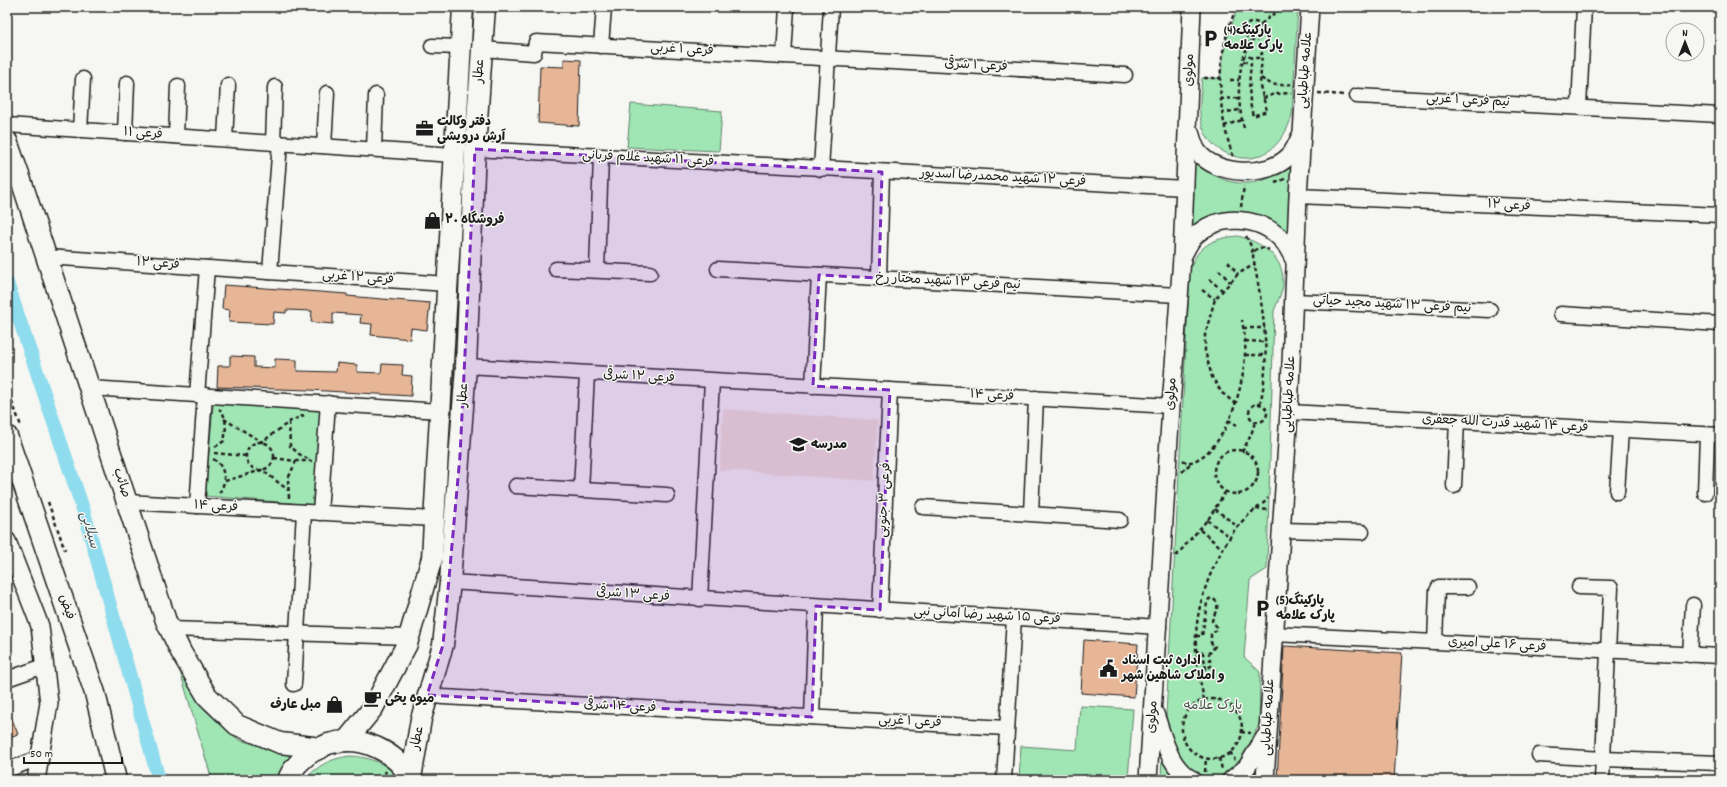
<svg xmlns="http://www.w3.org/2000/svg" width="1727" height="787" viewBox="0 0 1727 787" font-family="Dekko,'Playpen Sans Arabic',sans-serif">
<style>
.built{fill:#f1e3d7}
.green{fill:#a0e6b4;stroke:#5e8168}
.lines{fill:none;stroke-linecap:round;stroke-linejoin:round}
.canal{stroke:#8edced;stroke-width:14}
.building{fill:#e6b697;stroke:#1c1c1c}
.minor-casing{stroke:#1c1c1c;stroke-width:17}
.tertiary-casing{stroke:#1c1c1c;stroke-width:20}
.secondary-casing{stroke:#1c1c1c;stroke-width:23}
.path{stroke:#1c1c1c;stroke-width:2.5;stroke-dasharray:4 3;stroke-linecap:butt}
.minor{stroke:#f6f6f2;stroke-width:14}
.tertiary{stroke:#f6f6f2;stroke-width:17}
.secondary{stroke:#f6f6f2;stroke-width:20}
.marked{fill:#7b2cbf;fill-opacity:0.2;stroke:#7b2cbf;stroke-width:3;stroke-dasharray:8 5;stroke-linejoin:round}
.labels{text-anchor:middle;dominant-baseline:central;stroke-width:3;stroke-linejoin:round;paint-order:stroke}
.poi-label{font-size:13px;font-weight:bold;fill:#1c1c1c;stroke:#f6f6f2;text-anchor:start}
.street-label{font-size:13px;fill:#1c1c1c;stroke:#f6f6f2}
.park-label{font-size:13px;fill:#44594a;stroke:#f6f6f2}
.water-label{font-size:14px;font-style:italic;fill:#3e565b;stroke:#f6f6f2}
</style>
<rect width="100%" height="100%" fill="#f6f6f2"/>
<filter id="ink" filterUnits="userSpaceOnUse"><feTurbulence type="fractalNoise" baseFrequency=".025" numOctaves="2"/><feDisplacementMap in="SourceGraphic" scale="8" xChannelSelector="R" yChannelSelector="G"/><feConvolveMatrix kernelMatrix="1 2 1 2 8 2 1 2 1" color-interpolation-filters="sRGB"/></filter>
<g filter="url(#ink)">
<!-- built -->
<path class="built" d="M723,409l155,11 -4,61 -155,-11z"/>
<!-- green -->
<g class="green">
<path d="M1232,7h66l-6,108c-8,30 -33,53 -64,39 -13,-6 -20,-13 -25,-26 -6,-15 -2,-34 -1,-50h18l6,-37 11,-31z"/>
<path d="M631,104l91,7 -3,40 -92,-4z"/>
<path d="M1195,160c26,28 62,31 93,7l4,2 -3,64 -3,2 -11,-9 -84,4 1,-68z"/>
<path d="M1238,236c22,6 45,19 45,45 1,9 -6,21 -9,30l-7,258 -17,11 -6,77 16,15 -1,52 -18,38 -6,7 -15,9 -9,1 -13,-4 -18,-16 -10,-25 -4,-19 24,-446c8,-24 24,-31 48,-33z"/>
<path d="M214,397l108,9 -8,99 -109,-9z"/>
<path d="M177,661l28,49 34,30 52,14 -10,26h-69z"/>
<path d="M1080,706l53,3 -5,71h-109l2,-34 56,4z"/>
<path d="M350,756c20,1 38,8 51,24h-97c15,-15 25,-21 46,-24z"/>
<path d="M1162,757l2,7 15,16h-18z"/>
</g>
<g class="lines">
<!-- canal -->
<path class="canal" d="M7,283l76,226 76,271"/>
</g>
<!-- building -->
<g class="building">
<path d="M564,59l17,1 -2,66 -41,-3 2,-57 24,1z"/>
<path d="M224,285l123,9v2l83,7 -3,27 -16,-2 -1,11 -39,-4 1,-11 -12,-1 1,-8 -28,-2v11l-22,-2 1,-11 -26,-1v3l-12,-1 -1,12 -44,-2 1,-12 -8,-1z"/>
<path d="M230,356l24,1v10l21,1v-9l22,1v11l39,1 1,-9 20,2v7l24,1 1,-9 21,1 -1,10 10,1 -1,20 -102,-6 -92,-3 1,-21h12z"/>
<path d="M1084,640l54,4 -4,53 -53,-4z"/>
<path d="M1284,646l118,7 -8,127h-117z"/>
<path d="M7,707l11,27 -11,4z"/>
</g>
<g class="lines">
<defs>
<g id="minor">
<path d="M432,46l28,1"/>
<path d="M601,46l3,-39"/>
<path d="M482,49l52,4 2,-11 589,33"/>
<path d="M784,56l3,-49"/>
<path d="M1357,96l363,19"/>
<path d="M1579,107l5,-100"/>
<path d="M7,125l447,30"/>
<path d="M80,130l3,-51"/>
<path d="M125,133l2,-50"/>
<path d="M176,136l2,-50"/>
<path d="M225,139l3,-54"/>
<path d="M273,143l2,-56"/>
<path d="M324,146l3,-53"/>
<path d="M374,149l2,-54"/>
<path d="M475,149l710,39"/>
<path d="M821,169l10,-162"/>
<path d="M1298,196l422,19"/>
<path d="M47,257l400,27"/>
<path d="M556,269l94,4"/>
<path d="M718,269l460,26"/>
<path d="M597,270l4,-113"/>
<path d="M270,272l10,-129"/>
<path d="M879,278l3,-106"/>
<path d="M1294,301l196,9"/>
<path d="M1561,314l159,10"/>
<path d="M466,366l705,40"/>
<path d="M813,386l6,-111"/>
<path d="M90,388l350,23"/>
<path d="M197,395l10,-127"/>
<path d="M1289,412l431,23"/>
<path d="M516,486l151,9"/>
<path d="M1454,486l3,-65"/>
<path d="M581,490l6,-116"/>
<path d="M1617,492l4,-62"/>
<path d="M1705,493l2,-58"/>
<path d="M127,502l307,17"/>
<path d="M197,506l8,-111"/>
<path d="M923,507l197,13"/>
<path d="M320,513l8,-110"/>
<path d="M1031,513l5,-115"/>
<path d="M1281,530l81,2"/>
<path d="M450,582l709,45"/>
<path d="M1579,587l32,1 -9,192"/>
<path d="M700,599l12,-218"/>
<path d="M880,610l10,-220"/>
<path d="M170,629l239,8"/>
<path d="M1274,634l446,22"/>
<path d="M1435,642l2,-51 2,-4h29"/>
<path d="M1690,655l3,-50"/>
<path d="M7,679l37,-13"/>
<path d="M294,684l10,-172"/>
<path d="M427,695l16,2 564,31"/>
<path d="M812,717l4,-111"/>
<path d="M1539,755l64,4 117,4"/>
<path d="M7,770l32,-12"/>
<path d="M1004,780l10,-162"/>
</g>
<g id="tertiary">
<path d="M1190,132c2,6 4,15 8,20 18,24 70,26 91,4 5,-5 8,-12 11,-19"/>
<path d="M1182,257c4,-7 7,-15 13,-21 24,-23 65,-20 87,4 5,5 9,14 13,21"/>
<path d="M7,541l33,85 9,77 -13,77"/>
<path d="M1155,714c8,22 14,55 38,66"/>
<path d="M1148,780l23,-374 11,-148 10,-251"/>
<path d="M1231,780l16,-13 18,-30"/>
<path d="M1265,780l24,-368 9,-216 12,-189"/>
</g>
<g id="secondary">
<path d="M7,141l17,48 142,432 15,31 26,44 30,29 43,18 41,5"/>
<path d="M7,436l88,257 21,87"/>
<path d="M346,741l27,-33 34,-64 25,-86 31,-551"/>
<path d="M411,778l10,-59 22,-74 7,-63 16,-216 9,-217 10,-142"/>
<path d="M288,780c4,-12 15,-23 26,-29 5,-2 9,-5 14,-7 33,-10 68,7 84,36"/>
</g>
</defs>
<!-- minor casing -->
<use href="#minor" class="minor-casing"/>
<!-- tertiary casing -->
<use href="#tertiary" class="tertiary-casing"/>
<!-- secondary casing -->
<use href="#secondary" class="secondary-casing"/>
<!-- path -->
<g class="path">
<path d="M1229,7l7,3"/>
<circle cx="1254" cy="31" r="9"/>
<path d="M1261,24l21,-17"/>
<path d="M1243,61l8,3c-2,18 -3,34 2,52l14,-5 -7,-25 2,-33 -4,5h-6l-7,-3"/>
<path d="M1204,78h16"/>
<path d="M1261,78c10,8 18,8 31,6"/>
<path d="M1230,80h9"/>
<path d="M1318,93l26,2"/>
<path d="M1263,98l12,-4 16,-1"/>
<path d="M1220,99l18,-1"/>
<path d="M1221,113l18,-3"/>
<path d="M1224,126l18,-6"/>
<path d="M1244,128c-8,-31 -7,-59 6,-88"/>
<path d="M1233,156c-17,-48 -18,-102 4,-149"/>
<path d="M1275,183l10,-4"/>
<path d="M1241,207l3,-21"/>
<path d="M1246,236l5,10 2,9"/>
<path d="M1228,262l10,12"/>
<path d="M1219,270l11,12"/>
<path d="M1209,279l13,11"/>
<path d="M1202,290l13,9"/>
<path d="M1243,328h22"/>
<path d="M1245,341l20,1"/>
<path d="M1245,355h21"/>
<path d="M7,388l14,38"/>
<circle cx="1258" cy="413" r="9"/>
<path d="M1236,404l-14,-11 -10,-16 -7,-26v-16l10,-36 23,-25 17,-10"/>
<path d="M1260,404c12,-50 2,-99 -7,-148l2,-6c5,-3 9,-3 14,0"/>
<path d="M224,419l38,23 27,-20 15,-7"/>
<path d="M1228,420l9,5"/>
<path d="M289,422l1,24 9,8 11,6"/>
<circle cx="260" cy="456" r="14"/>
<path d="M215,447l9,-6c2,-9 4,-25 -5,-32"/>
<circle cx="1236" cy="472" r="22"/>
<path d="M1242,452l9,-17 4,-13"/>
<path d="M214,453l32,3"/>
<path d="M274,458l22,3h16"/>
<path d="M213,459c12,6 15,25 5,35"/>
<path d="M1183,460l4,3c38,-7 57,-76 58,-109 1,-11 -1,-22 -3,-34"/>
<path d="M1182,472l9,-9"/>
<path d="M225,481l37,-11 26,20"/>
<path d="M289,498l-1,-19 8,-18"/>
<path d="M48,502l17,48"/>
<path d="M1215,509l23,18"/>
<path d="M1256,509l13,1"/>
<path d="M1207,520l23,17"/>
<path d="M1200,530l23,19"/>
<path d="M1176,556l33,-38 17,-27"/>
<path d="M1196,636h6l5,-33 2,-4 3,-1c11,7 2,14 0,23l5,6v3l-6,4v9l4,3 -6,8 2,12 -5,3 -3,-16 -7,-2"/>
<circle cx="1212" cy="729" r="30"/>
<path d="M1204,700c-3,-17 -8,-34 -8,-51 -2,-41 14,-81 36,-115 5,-8 13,-16 20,-22 6,-5 12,-8 16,-14"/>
<path d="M1241,732l10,1"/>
<path d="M1230,752l5,8"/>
<path d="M1219,758l3,11"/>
<path d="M1205,772l1,-14"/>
<path d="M382,780l4,-9"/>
</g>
<!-- minor -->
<use href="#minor" class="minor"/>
<!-- tertiary -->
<use href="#tertiary" class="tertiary"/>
<!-- secondary -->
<use href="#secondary" class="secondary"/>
</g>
</g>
<!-- marked area -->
<path class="marked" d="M475,149l407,23 -3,106 -60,-3 -6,111 77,4 -10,220 -64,-4 -4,111 -385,-22 16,-50 17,-189z"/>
<!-- icons -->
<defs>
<symbol id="parking-bare" viewBox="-9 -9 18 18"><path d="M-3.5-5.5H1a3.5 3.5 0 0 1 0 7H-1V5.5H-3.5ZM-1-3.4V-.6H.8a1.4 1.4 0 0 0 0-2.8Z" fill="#1c1c1c" stroke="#f6f6f2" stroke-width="2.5" paint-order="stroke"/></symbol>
<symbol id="office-bare" viewBox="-9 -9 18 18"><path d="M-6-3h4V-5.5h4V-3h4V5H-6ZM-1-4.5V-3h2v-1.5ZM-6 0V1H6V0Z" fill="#1c1c1c" stroke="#f6f6f2" stroke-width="2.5" paint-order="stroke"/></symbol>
<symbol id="shop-bare" viewBox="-9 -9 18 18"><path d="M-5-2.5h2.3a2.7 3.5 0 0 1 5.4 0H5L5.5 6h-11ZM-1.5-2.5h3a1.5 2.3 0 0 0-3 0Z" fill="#1c1c1c" stroke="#f6f6f2" stroke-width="2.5" paint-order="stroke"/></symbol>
<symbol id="school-bare" viewBox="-9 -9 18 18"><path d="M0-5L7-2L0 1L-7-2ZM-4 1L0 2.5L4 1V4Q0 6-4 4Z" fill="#1c1c1c" stroke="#f6f6f2" stroke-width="2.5" paint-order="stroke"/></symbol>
<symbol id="civic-bare" viewBox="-9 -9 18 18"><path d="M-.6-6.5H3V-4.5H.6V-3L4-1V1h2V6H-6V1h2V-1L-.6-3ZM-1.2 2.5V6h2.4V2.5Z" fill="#1c1c1c" stroke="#f6f6f2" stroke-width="2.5" paint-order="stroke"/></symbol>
<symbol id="cafe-bare" viewBox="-9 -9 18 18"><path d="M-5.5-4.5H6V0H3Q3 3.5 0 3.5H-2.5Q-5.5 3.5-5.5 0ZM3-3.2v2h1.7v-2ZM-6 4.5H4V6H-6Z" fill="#1c1c1c" stroke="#f6f6f2" stroke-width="2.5" paint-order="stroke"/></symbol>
</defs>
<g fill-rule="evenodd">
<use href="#parking-bare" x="1198" y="26" width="25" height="25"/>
<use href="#office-bare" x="412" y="116" width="25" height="25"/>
<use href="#shop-bare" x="420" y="208" width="25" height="25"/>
<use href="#school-bare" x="786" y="432" width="25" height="25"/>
<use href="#parking-bare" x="1250" y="596" width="25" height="25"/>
<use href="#civic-bare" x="1096" y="656" width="25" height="25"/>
<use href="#cafe-bare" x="360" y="686" width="25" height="25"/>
<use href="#shop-bare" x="322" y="692" width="25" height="25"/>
</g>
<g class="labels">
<!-- poi labels -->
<g class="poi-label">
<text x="1224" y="31">پارکینگ(4)<tspan x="1224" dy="15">پارک علامه</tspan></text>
<text x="437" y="122">دفتر وکالت<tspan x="437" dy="15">آرش درویشی</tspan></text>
<text x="445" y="220">فروشگاه ۲۰</text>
<text x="811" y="445">مدرسه</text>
<text x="1276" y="601">پارکینگ(5)<tspan x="1276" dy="15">پارک علامه</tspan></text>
<text x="1122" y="661">اداره ثبت اسناد<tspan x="1122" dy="15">و املاک شاهین شهر</tspan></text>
<text x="385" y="699">میوه یخی</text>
<text x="321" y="705" text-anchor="end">مبل عارف</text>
</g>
<!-- street labels -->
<g class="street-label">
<text transform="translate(682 50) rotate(3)">فرعی ۱ غربی</text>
<text transform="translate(976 66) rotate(3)">فرعی ۱ شرقی</text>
<text transform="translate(1190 70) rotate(-88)">مولوی</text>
<text transform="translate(1306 70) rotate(-86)">علامه طباطبایی</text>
<text transform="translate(480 71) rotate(-86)">عطار</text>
<text transform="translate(1468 101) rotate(3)">نیم فرعی ۱ غربی</text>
<text transform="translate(143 134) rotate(4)">فرعی ۱۱</text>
<text transform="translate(648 159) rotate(3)">فرعی ۱۱ شهید غلام قربانی</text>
<text transform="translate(1003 178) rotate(3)">فرعی ۱۲ شهید محمدرضا اسدپور</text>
<text transform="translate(1509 206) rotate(3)">فرعی ۱۲</text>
<text transform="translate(158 264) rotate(4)">فرعی ۱۲</text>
<text transform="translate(358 278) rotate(4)">فرعی ۱۲ غربی</text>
<text transform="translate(948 282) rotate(3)">نیم فرعی ۱۳ شهید مختار رخ</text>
<text transform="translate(1392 305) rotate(3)">نیم فرعی ۱۳ شهید مجید حیاتی</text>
<text transform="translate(639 377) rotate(3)">فرعی ۱۲ شرقی</text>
<text transform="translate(1172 394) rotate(-86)">مولوی</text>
<text transform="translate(1290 394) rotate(-87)">علامه طباطبایی</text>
<text transform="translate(464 395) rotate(-86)">عطار</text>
<text transform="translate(992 396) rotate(3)">فرعی ۱۴</text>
<text transform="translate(1505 424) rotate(3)">فرعی ۱۴ شهید قدرت الله جعفری</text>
<text transform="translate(121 483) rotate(72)">صائب</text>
<text transform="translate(885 500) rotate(-87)">فرعی ۳ جنوبی</text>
<text transform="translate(216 507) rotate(3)">فرعی ۱۴</text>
<text transform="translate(633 595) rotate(4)">فرعی ۱۳ شرقی</text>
<text transform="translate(66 607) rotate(71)">فیض</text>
<text transform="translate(987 616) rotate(3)">فرعی ۱۵ شهید رضا امانی نبی</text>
<text transform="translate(1497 645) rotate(3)">فرعی ۱۶ علی امیری</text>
<text transform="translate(620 707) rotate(3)">فرعی ۱۴ شرقی</text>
<text transform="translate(1153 717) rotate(-86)">مولوی</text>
<text transform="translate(1269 717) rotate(-87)">علامه طباطبایی</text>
<text transform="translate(910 722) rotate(3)">فرعی ۱ غربی</text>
<text transform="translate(418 738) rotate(-79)">عطار</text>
</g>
<!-- park labels -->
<g class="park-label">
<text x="1213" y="706">پارک علامه</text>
</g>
<!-- water labels -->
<g class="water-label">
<text transform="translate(89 530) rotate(74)">سیلابی</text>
</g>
</g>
<!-- margin -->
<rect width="1727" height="787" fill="none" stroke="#f6f6f2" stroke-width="24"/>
<rect x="12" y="12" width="1703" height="763" fill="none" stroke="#1c1c1c" stroke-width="1.5" filter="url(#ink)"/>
<!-- north arrow -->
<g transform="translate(1685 42)"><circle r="19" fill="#f6f6f2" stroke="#9f9f9c"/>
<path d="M0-3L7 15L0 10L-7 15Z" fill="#1c1c1c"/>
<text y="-6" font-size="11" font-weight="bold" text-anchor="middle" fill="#1c1c1c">N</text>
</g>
<!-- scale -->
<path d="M24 757v6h98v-6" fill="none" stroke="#1c1c1c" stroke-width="2"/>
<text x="30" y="757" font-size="12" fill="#1c1c1c" stroke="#f6f6f2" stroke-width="3" paint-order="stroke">50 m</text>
</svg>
